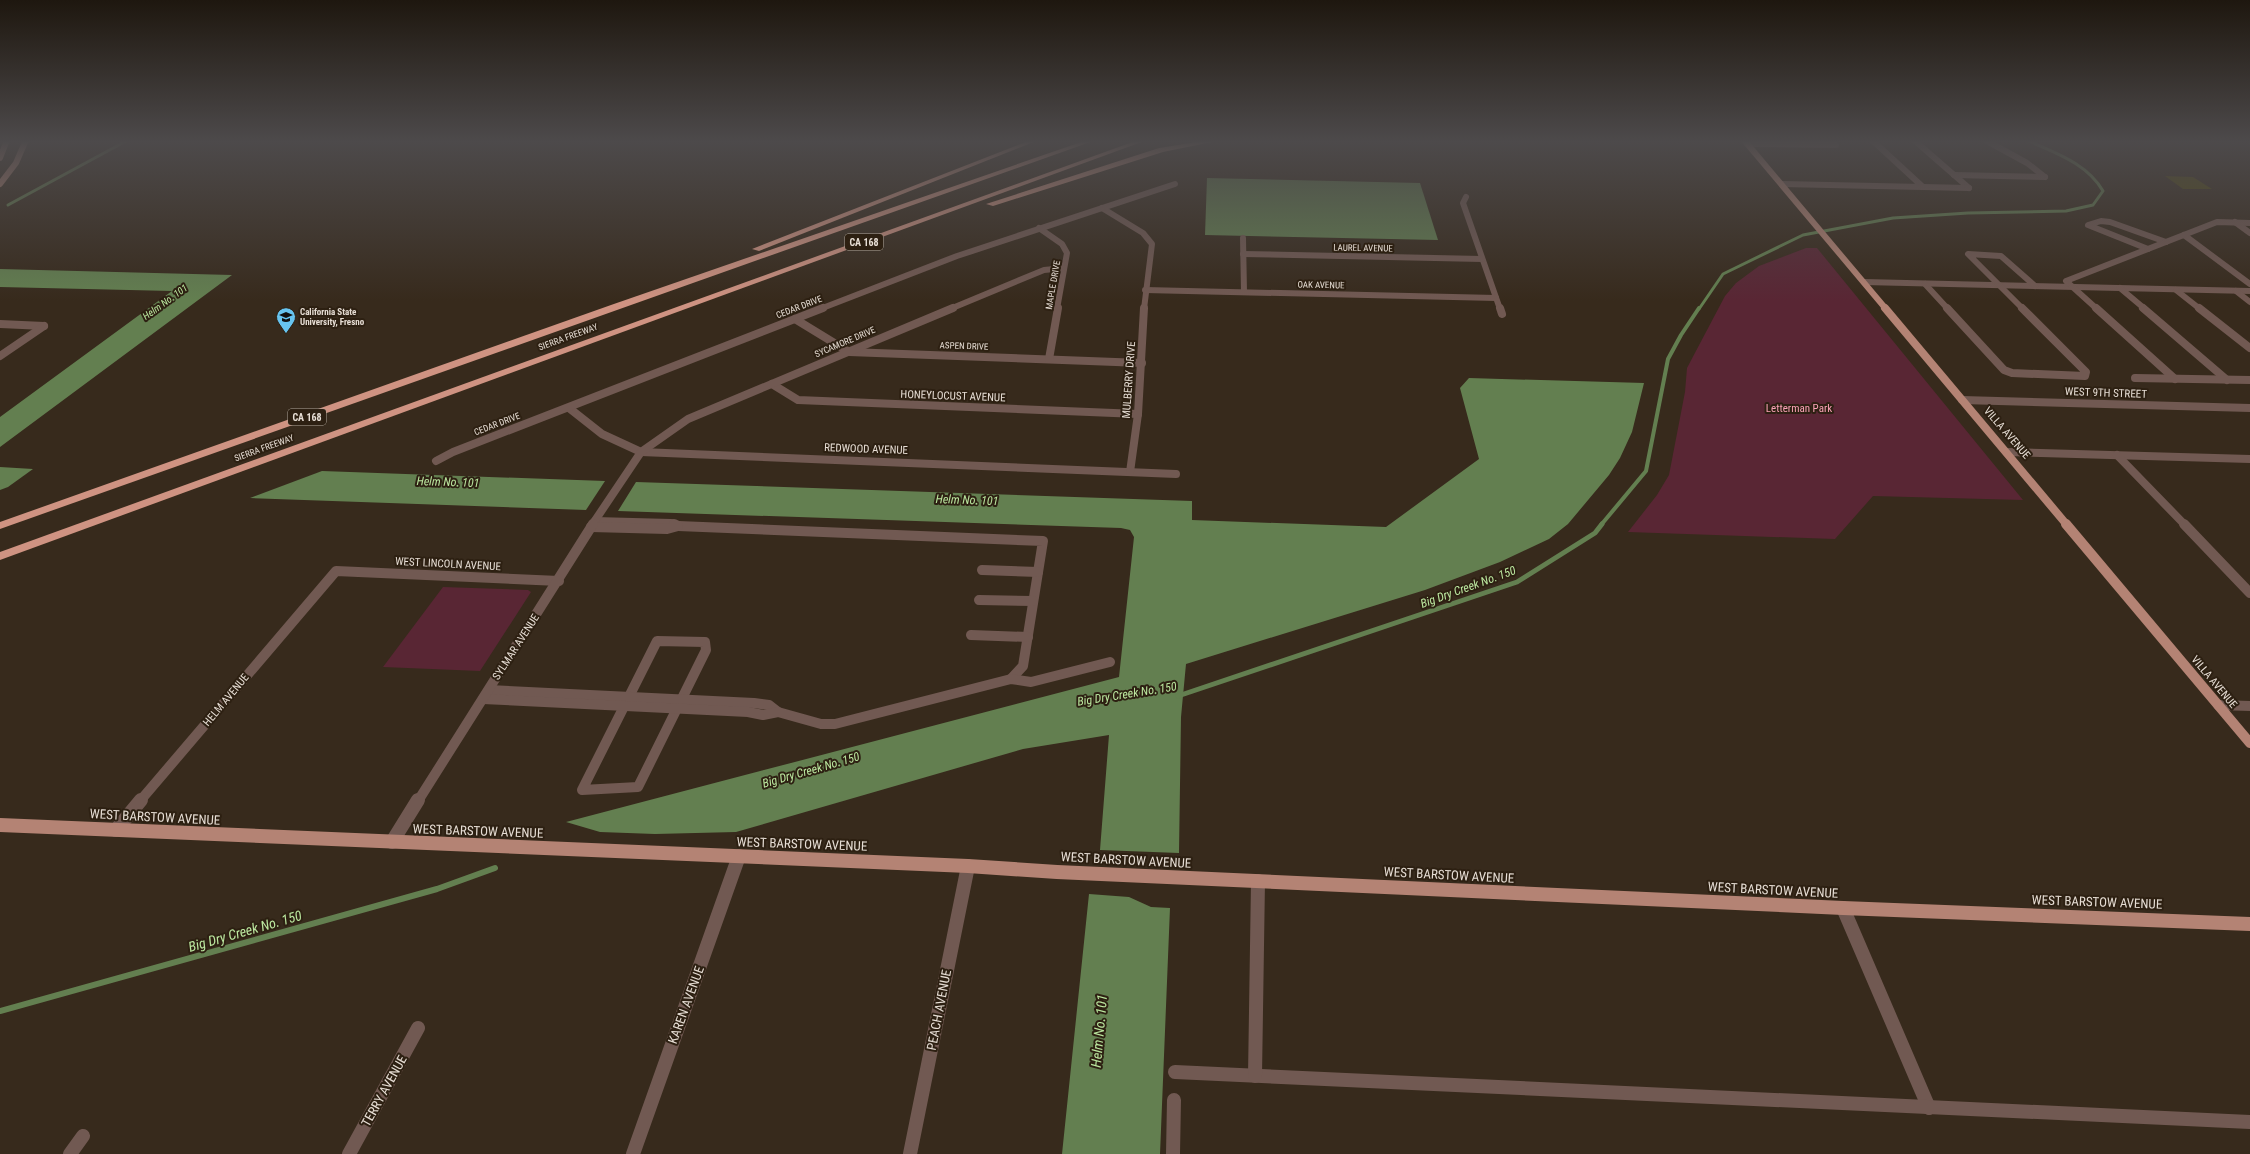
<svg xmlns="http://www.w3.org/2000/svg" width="2250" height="1154" viewBox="0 0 2250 1154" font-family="'Roboto Condensed',sans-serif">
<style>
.green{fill:#592634}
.water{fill:#637f50}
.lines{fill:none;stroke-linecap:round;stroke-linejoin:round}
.stream-far3{stroke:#637f50;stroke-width:3}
.stream-far2{stroke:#637f50;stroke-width:4}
.stream-far1{stroke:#637f50;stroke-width:5}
.stream{stroke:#637f50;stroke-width:6}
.building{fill:#51490d}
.minor-far3{stroke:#715952;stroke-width:6}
.minor-far2{stroke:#715952;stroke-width:8}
.minor-far1{stroke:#715952;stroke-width:10}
.minor{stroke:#715952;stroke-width:14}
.major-far3{stroke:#b48374;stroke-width:6}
.major-far2{stroke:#b48374;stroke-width:8}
.major-far1{stroke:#b48374;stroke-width:10}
.major{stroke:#b48374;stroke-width:14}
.highway{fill:#cf9382;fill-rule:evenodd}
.labels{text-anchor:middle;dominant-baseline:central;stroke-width:4;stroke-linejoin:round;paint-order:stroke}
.far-street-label{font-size:9px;fill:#e7ded5;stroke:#2d2012}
.far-poi-label{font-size:9px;font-weight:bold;fill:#e7ded5;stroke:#2d2012;text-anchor:start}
.shield{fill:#2d2012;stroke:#afa59a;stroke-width:1}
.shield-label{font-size:10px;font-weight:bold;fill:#e7ded5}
.far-water-label{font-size:10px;font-style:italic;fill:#bce8a0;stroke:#2d2012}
.street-label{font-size:11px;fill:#e7ded5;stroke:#2d2012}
.park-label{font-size:11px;fill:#faa2b7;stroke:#2d2012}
.water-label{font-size:12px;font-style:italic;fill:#bce8a0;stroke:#2d2012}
.near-street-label{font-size:13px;fill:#e7ded5;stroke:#2d2012}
.near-water-label{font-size:14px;font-style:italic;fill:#bce8a0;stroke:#2d2012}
</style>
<rect width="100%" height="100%" fill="#372a1c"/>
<!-- green -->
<g class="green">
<path d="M1806,248h11l206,252 -150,-4 -38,43 -207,-7 29,-37 12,-20 16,-83 2,-24 38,-72 11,-13 23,-17z"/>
<path d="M443,587l85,3 3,2 -51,79 -97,-4z"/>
</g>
<!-- water -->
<g class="water">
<path d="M1207,178l213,5 18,57 -233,-5z"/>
<path d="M0,269l232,6 -232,172v-30l172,-126 -172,-4z"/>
<path d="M1469,378l175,5 -12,49 -12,26 -11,17 -41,49 -19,15 -49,23 -75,28 -239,74 -5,53 -2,136 -79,-3 9,-115 -86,14 -287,83 -81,2 -55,-2 -34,-10 553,-145 15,-140 -4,-7 -9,-2 -503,-17 18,-29 556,19v19l194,7 93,-68 -19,-71z"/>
<path d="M0,467l33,2 -25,18 -8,3z"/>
<path d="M322,471l283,10 -19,29 -336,-12z"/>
<path d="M1089,894l40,3 22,10 19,1 -10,246h-98z"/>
</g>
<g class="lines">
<!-- stream-far3 -->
<g class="stream-far3">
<path d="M8,205l120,-65"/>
<path d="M1699,309l24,-35 80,-39 90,-17 75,-5 98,-2 27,-6 10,-14c-16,-28 -48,-38 -76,-51"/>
</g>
<!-- stream-far2 -->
<path class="stream-far2" d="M1601,525l45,-54 22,-112 13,-24 18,-27"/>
<!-- stream-far1 -->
<path class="stream-far1" d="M1178,696l339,-114 78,-49 7,-9"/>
<!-- stream -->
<path class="stream" d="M0,1011l437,-122 58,-21"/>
</g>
<!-- building -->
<path class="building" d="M2165,176l28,1 19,12h-29z"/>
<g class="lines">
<!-- minor-far3 -->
<g class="minor-far3">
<path d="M1914,140l55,48"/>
<path d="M1985,140l42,23 18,14"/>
<path d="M1747,144l89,1"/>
<path d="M1954,175l91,2"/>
<path d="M1782,184l141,3 -51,-47"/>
<path d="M1923,187l46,1"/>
<path d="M1466,197l-3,6 37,106"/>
<path d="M1102,208l41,25 9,11 -8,65"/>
<path d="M2235,222l15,11"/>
<path d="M1039,228l23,16 5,9 -10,56"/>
<path d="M2184,235l66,49"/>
<path d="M1243,238l1,54"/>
<path d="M2148,249l-60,-24 13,-4 9,1 56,20"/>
<path d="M1243,254l239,5"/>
<path d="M1864,282l386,9"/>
<path d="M1925,284l23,25"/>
<path d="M2120,288l25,21"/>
<path d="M1145,290l351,8"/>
<path d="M2176,290l24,19"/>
<path d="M2236,291l14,11"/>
<path d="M820,309l137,-53 218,-72"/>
<path d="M950,309l94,-39 20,-2"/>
<path d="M2023,309l-55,-55 33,2 34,30"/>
<path d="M2097,309l-31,-28 151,-59 33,1"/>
</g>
<!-- minor-far2 -->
<g class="minor-far2">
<path d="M1500,308l2,6"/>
<path d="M1947,308l57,62 8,3 73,3 1,-4 -64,-64"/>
<path d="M2096,308l79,71"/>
<path d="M2143,308l84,72"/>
<path d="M2199,308l51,40"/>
<path d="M795,319l54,33 293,11"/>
<path d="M0,324l44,2"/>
<path d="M0,356l44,-30"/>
<path d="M1049,359l9,-51"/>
<path d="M2135,378l115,2"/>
<path d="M772,384l26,16 340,14"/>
<path d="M1962,400l288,8"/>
<path d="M569,408l33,26 39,18 535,22"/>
<path d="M2007,452l243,7"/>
<path d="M2117,455l68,70"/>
<path d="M436,461l17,-9 370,-144"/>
<path d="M1130,472l8,-58 6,-106"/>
<path d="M595,521l76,2 5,2"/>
<path d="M592,525l49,-73 47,-33 265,-111"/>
</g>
<!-- minor-far1 -->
<g class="minor-far1">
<path d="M2184,524l66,69"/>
<path d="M678,526l365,15 -20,125 -12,13"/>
<path d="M591,527l76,2 11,-3 -4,-2"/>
<path d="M982,570l56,2"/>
<path d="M979,600l54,1"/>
<path d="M971,635l57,2"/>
<path d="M657,641l48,1 1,8 -68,137 -56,3z"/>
<path d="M489,690l265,13 15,2 9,7"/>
<path d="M483,699l265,13 15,3 15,-3 43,12h14l176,-45 20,3 79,-20"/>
<path d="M2218,705l32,1"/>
<path d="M140,801l196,-230 223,10"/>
<path d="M418,801l175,-277"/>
</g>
<!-- minor -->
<g class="minor">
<path d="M116,830l25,-30"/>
<path d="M392,842l26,-42"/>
<path d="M1843,908l86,200"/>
<path d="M1175,1072l1075,50"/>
<path d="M1255,1076l3,-195"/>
<path d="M70,1154l13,-18"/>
<path d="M349,1154l69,-126"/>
<path d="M633,1154l106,-298"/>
<path d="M910,1154l58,-288"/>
<path d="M1173,1154l1,-54"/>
</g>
<!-- major-far3 -->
<g class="major-far3">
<path d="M1744,140l142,169"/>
<path d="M0,158l7,-18"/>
<path d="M0,184l16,-21 10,-23"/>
</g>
<!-- major-far2 -->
<path class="major-far2" d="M1885,308l182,217"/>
<!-- major-far1 -->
<path class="major-far1" d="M2066,524l184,219"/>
<!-- major -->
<path class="major" d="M0,825l968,41 89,6 786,36 407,16"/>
<!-- highway -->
<g class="highway">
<path d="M1031,140h8l-280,111 -7,-2z"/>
<path d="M1087,140h9l-1096,389v-7l611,-217z"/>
<path d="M1138,140h9l-1147,420v-8z"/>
<path d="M1209,140h13l-59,12 -170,54 -7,-2 173,-56z"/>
</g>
</g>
<!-- sky -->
<linearGradient id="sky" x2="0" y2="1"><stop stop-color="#1e170f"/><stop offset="0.47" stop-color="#4d4a4b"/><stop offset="1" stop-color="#4d4a4b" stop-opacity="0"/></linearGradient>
<rect width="2250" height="301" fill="url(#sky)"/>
<!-- icons -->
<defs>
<symbol id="university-pin" viewBox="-11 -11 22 30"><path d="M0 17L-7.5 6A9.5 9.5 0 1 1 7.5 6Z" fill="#67c4f0" stroke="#2d2012"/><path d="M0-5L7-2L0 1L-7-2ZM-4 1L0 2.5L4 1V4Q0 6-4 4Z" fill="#111"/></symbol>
</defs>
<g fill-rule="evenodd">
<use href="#university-pin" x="275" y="306" width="22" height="30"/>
</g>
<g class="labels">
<!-- far-street labels -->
<g class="far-street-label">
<text transform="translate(1363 248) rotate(1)">LAUREL AVENUE</text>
<text transform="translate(1053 285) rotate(-80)">MAPLE DRIVE</text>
<text transform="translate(1321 285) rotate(1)">OAK AVENUE</text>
<text transform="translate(799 307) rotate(-21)">CEDAR DRIVE</text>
<text transform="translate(568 337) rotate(-20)">SIERRA FREEWAY</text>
<text transform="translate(845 342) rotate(-23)">SYCAMORE DRIVE</text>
<text transform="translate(964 346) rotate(2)">ASPEN DRIVE</text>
<text transform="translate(497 424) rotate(-21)">CEDAR DRIVE</text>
<text transform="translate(264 448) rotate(-20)">SIERRA FREEWAY</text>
</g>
<!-- far-poi labels -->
<g class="far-poi-label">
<text x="300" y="312">California State<tspan x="300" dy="10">University, Fresno</tspan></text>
</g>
<!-- shield labels -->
<g class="shield">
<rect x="845" y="234" width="38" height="16" rx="3"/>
<rect x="288" y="409" width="38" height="16" rx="3"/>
</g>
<g class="shield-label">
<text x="864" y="242">CA 168</text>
<text x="307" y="417">CA 168</text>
</g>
<!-- far-water labels -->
<g class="far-water-label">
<text transform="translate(165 302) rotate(-36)">Helm No. 101</text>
</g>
<!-- street labels -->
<g class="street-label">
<text transform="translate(1129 380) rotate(-86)">MULBERRY DRIVE</text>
<text transform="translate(2106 393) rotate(2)">WEST 9TH STREET</text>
<text transform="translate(953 396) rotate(2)">HONEYLOCUST AVENUE</text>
<text transform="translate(2007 433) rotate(49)">VILLA AVENUE</text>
<text transform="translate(866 449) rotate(2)">REDWOOD AVENUE</text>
<text transform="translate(448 564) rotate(3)">WEST LINCOLN AVENUE</text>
<text transform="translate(516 647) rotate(-57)">SYLMAR AVENUE</text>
<text transform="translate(2214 682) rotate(50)">VILLA AVENUE</text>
<text transform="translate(226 700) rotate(-50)">HELM AVENUE</text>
</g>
<!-- park labels -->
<g class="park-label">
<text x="1799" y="408">Letterman Park</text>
</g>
<!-- water labels -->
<g class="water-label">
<text transform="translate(448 482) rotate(2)">Helm No. 101</text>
<text transform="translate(967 500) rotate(2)">Helm No. 101</text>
<text transform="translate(1468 587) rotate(-20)">Big Dry Creek No. 150</text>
<text transform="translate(1127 694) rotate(-9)">Big Dry Creek No. 150</text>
<text transform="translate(811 770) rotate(-16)">Big Dry Creek No. 150</text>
</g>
<!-- near-street labels -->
<g class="near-street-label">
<text transform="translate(155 817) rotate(3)">WEST BARSTOW AVENUE</text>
<text transform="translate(478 831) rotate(2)">WEST BARSTOW AVENUE</text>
<text transform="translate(802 844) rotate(2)">WEST BARSTOW AVENUE</text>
<text transform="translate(1126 860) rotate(3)">WEST BARSTOW AVENUE</text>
<text transform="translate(1449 875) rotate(3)">WEST BARSTOW AVENUE</text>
<text transform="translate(1773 890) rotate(3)">WEST BARSTOW AVENUE</text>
<text transform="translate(2097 902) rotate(2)">WEST BARSTOW AVENUE</text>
<text transform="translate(686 1005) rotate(-70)">KAREN AVENUE</text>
<text transform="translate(939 1010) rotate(-79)">PEACH AVENUE</text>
<text transform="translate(384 1091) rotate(-61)">TERRY AVENUE</text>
</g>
<!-- near-water labels -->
<g class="near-water-label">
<text transform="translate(245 931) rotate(-16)">Big Dry Creek No. 150</text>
<text transform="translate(1099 1031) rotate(-85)">Helm No. 101</text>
</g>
</g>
</svg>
